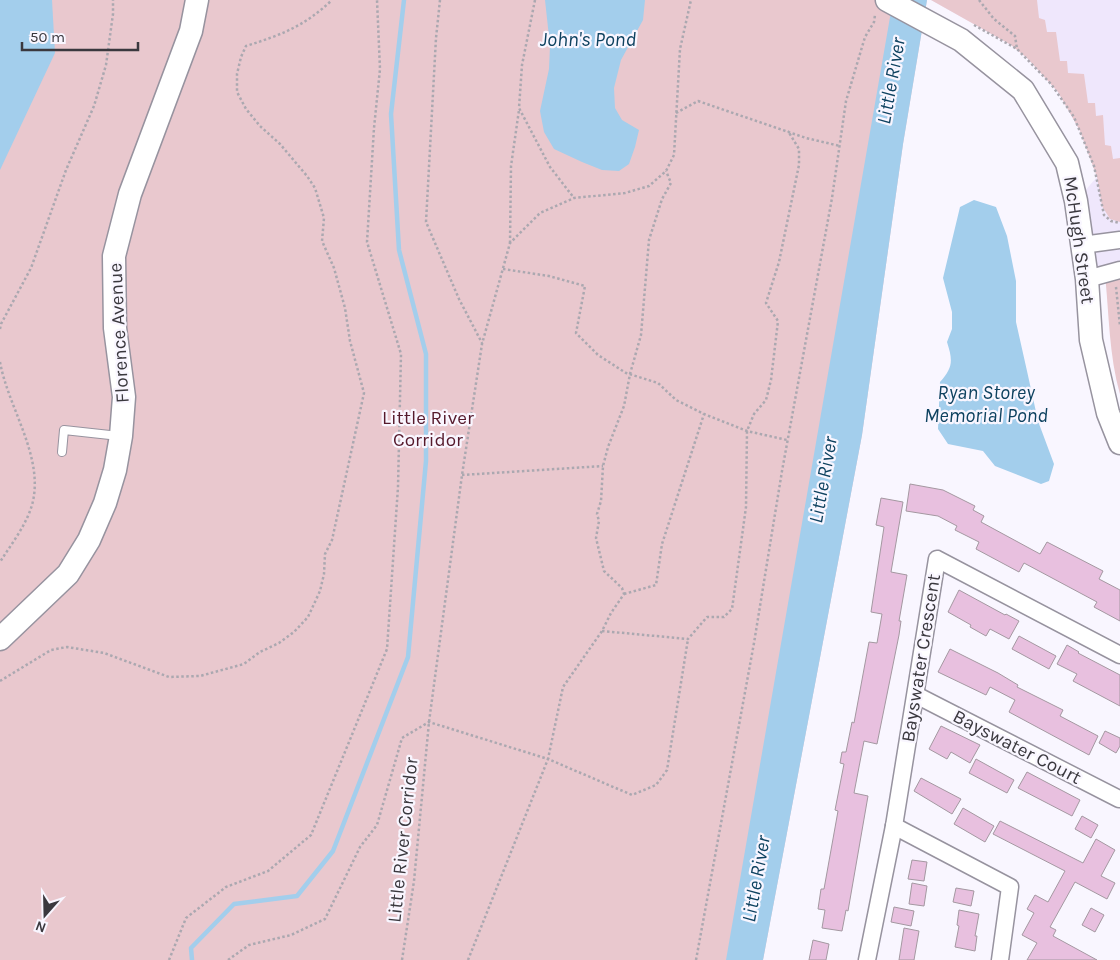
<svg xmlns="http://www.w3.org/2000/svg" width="1120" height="960" viewBox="0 0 1120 960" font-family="Karla,sans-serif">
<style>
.built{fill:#efe7fc}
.green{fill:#e9c8ce}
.water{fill:#a3ceec}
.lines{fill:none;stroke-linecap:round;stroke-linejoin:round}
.stream{stroke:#a3ceec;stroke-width:4.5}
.building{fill:#e8c0df;stroke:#a498a1}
.lane-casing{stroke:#97939f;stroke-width:10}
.street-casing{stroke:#97939f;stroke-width:19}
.secondary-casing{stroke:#97939f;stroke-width:25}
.path{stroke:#aba8b0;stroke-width:2.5;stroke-dasharray:2.5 2.5;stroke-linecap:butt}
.lane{stroke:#fff;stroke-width:8}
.street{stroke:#fff;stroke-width:16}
.secondary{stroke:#fff;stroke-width:22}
.labels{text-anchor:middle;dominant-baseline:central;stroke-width:4.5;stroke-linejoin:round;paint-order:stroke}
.street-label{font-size:19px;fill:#3a383e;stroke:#f9f6ff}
.park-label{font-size:19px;fill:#561a2c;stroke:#f9f6ff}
.water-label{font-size:20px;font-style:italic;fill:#0e4260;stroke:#f9f6ff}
</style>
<rect width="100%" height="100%" fill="#f9f6ff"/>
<!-- built -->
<path class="built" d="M931,0h189v394l-3,-11 -6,-47 -6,-62 -18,5 -11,-78 21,-24 -17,-46 -22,-39 -31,-34 -16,-13z"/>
<!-- green -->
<g class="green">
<path d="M0,0h927l-24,144 -41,291 -99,525h-763z"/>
<path d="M931,0h106l2,18 6,2 2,12h9l4,29h7l1,12 16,1 4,29h7l1,13 7,-1 2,30 6,1 2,13 7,-1v64l-10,-3 -8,-13 -5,-29 -17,-46 -22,-39 -31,-34 -16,-13z"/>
<path d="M1120,270v124c-11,-38 -11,-81 -15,-120z"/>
</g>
<!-- water -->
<g class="water">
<path d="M0,0h52l3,53 -55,117z"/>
<path d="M545,0h100l-2,20 -22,40 -7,28 1,20 7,12 17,10 -4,17 -6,17 -10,7 -17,-1 -20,-8 -28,-13 -10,-17 -4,-21 9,-42 1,-23z"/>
<path d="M893,0h34l-24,144 -41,291 -99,525h-37z"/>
<path d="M974,200l22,7 11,29 9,45v41l11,49 11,50 16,43 -5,17 -8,3 -46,-18 -12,-15 -35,-7 -10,-15 2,-47c13,-15 13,-21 7,-40l5,-13v-17l-9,-34 17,-71z"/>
</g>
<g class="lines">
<!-- stream -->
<path class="stream" d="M192,960l-1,-12 43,-44 63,-8 36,-45 75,-194 18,-196v-107l-27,-104 -8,-136 13,-114"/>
</g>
<!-- building -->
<g class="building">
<path d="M910,484l33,6 32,16 -2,4 11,6 -3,6 59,32 7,-12 56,29 -4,8 21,11v31l-26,-14 3,-5 -73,-39 -5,9 -43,-23 3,-7 -24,-12 2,-4 -19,-10 -32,-5z"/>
<path d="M881,498l22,4 -12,70 16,3 -8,46h2l-2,14 -22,109 -13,-3 -10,52 14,3 -20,115 -2,-1 -4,21 -20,-3 3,-18 -7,-1 3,-20h3l14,-78 -3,-1 9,-46 -4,-1 2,-11h4l6,-30 2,1 15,-81 8,1 5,-29 -11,-2 13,-85 -8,-2z"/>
<path d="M959,590l46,25 1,-1 13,7 -10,18 -19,-10 -4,7 -16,-9 1,-2 -23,-13z"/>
<path d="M1019,636l37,20 -7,13 -37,-20z"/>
<path d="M1067,645l12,7 -1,1 42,22v31l-47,-25 4,-7 -20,-10z"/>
<path d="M950,649l48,24 20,12 -1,2 46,23 -3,6 38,20 -9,19 -80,-43 6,-12 -25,-13 -4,8 -48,-23z"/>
<path d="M941,726l39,19 -10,18 -19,-11 -4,7 -18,-10z"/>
<path d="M1105,731l15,7v8l-4,7 -17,-10z"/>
<path d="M976,759l38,21 -7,13 -38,-20z"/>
<path d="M1027,772l53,28 -8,16 -54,-28z"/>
<path d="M921,778l40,21 -9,15 -38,-23z"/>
<path d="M963,808l31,18 -9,16 -31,-18z"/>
<path d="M1082,816l16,9 -7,13 -16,-9z"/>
<path d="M1000,821l83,42 13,-24 19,11 -14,26 14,7 -8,16 -32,-17 -25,45 6,3 -3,6 44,24h-70l10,-17 -15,-8 12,-22 -7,-4 8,-14 13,7 17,-31 -72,-37z"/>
<path d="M912,860l15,2 -3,19 -16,-2z"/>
<path d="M912,883l15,3 -3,20 -15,-2z"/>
<path d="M956,888l18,3 -3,15 -18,-4z"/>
<path d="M894,907l20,4 -3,15 -20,-4z"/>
<path d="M1091,908l13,7 -9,17 -13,-7z"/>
<path d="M959,910l20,4 -4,22h2l-2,15 -20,-4 4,-21 -2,-1z"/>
<path d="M904,928l15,3 -5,29h-15z"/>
<path d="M813,940l16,4 -3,16h-17z"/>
</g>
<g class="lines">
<defs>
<path id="lane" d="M62,452l2,-22 55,6"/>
<g id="street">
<path d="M1082,245l38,-5"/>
<path d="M1087,279l33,-9"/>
<path d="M916,695l203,104"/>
<path d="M894,826l116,61 -10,73"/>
<path d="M867,960l27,-134 43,-267 183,96"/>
</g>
<g id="secondary">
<path d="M887,0l74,40 62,50 44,73 9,38 11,78 4,61 17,73 12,30"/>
<path d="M0,639l68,-65 21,-34 16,-37 10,-33 6,-34 3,-39 -9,-69 -1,-72 16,-62 61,-163 6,-31"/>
</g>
</defs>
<!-- lane casing -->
<use href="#lane" class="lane-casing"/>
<!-- street casing -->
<use href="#street" class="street-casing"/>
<!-- secondary casing -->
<use href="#secondary" class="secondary-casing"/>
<!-- path -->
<g class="path">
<path d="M440,0l-4,38 -10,184 33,77 23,44"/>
<path d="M535,0l-13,65 -3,43 31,59 24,31"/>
<path d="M979,0l15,19 21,17 2,13 34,35 23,33 20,49 10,49 7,6 9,2"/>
<path d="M974,25l43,24"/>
<path d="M676,113l22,-12 108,37 34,8"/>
<path d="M510,243l1,-77 8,-56"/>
<path d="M503,269l46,7 36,10 -9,47 22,22 28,18 32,10 18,17 28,14 43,17 40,9"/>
<path d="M1116,287l4,39"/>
<path d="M0,329l1,-5 30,-56 35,-98 28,-64 12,-41 7,-51v-14"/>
<path d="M0,362c8,45 43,93 33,139 -5,22 -21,42 -33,61"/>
<path d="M462,475l141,-9"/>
<path d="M624,594l32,-9 6,-41 42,-130"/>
<path d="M602,631l86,8 19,-22h17l8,-8 14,-102 1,-76 7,-17 12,-14 5,-20 7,-59 -12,-18 13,-41 20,-97v-16l-11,-18"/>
<path d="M0,681l51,-31 16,-3 37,6 65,24 31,-1 44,-12 16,-12 19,-9 15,-11 14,-15 12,-26 4,-17 1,-20 7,-14 32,-147 -14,-52 -5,-33 -11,-40 -12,-27 2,-23 -9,-30 -8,-12 -27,-32 -20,-18 -14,-17 -9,-17v-18l4,-17 5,-11c35,-11 59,-20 86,-46"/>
<path d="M169,960l17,-42 40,-31 42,-16 43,-36 76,-186 11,-162 3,-133 -34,-112 7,-114 6,-59 -3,-69"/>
<path d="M228,960l21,-15 42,-10 34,-16 35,-72 17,-22 25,-87 27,-16 119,37 15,-72 39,-56 9,-18 13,-19 -2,-6 -18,-17 -8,-33 3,-17 -2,-7 4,-13 2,-35 5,-19 16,-41 6,-32 11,-39 8,-95 13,-41 9,-16 -5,-12"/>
<path d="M402,960l12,-79 15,-159 33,-247 20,-131 28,-101 30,-30 34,-15 51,-5 24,-7 17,-15 8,-16 6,-106 11,-49"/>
<path d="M468,960l80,-201 84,36 24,-10 11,-15 21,-131"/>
<path d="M696,960l58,-317 28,-172 50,-273 14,-97 19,-64 9,-15 1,-7"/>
</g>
<!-- lane -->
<use href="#lane" class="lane"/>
<!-- street -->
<use href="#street" class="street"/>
<!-- secondary -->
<use href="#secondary" class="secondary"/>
</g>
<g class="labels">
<!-- street labels -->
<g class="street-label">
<text transform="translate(1079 240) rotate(82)">McHugh Street</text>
<text transform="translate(119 333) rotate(-93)">Florence Avenue</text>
<text transform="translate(921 658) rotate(-81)">Bayswater Crescent</text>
<text transform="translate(1017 747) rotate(27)">Bayswater Court</text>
<text transform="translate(403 840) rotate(-84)">Little River Corridor</text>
</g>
<!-- park labels -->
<g class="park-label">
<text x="428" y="418">Little River<tspan x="428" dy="22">Corridor</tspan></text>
</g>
<!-- water labels -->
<g class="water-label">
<text x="588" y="39">John's Pond</text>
<text transform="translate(891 81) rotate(-80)">Little River</text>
<text x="986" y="392">Ryan Storey<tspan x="986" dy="23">Memorial Pond</tspan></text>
<text transform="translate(823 480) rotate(-80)">Little River</text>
<text transform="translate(756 879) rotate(-80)">Little River</text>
</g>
</g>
<!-- north arrow -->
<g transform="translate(45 915) rotate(200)" stroke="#f9f6ff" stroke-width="4" paint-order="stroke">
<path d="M0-4L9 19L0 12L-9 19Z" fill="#3a383e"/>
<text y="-8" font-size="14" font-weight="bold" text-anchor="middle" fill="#3a383e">N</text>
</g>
<!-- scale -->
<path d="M22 42v8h116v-8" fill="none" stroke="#3a383e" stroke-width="2.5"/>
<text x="30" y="42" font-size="15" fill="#3a383e" stroke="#f9f6ff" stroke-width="4" paint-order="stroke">50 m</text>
</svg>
